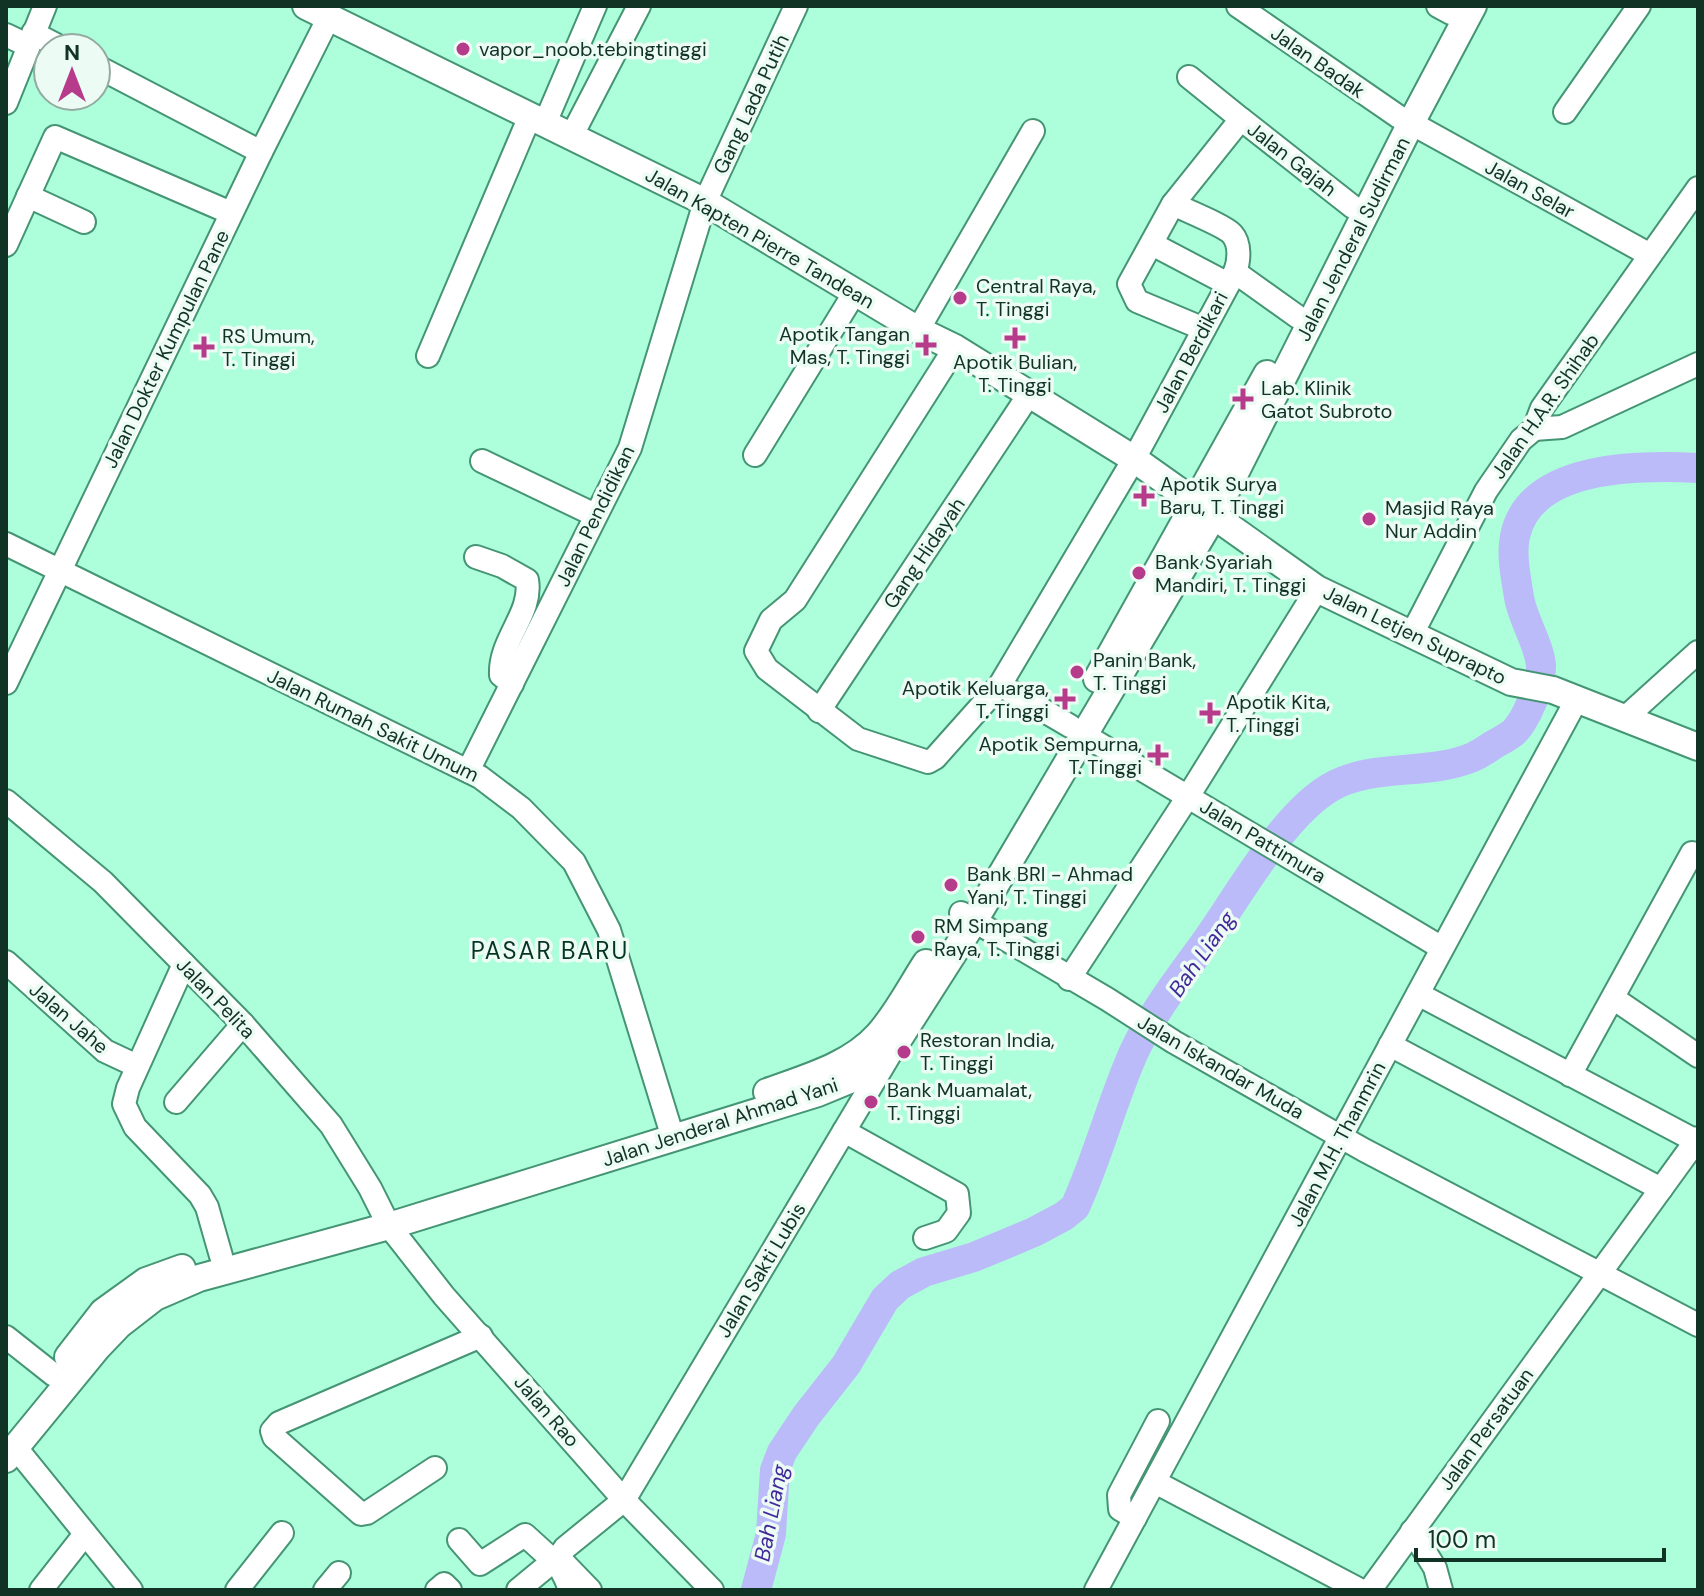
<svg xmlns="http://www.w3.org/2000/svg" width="1704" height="1596" viewBox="0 0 1704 1596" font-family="'DM Sans',sans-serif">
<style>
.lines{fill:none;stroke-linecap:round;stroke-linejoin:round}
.river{stroke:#bcbbf9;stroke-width:30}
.minor-casing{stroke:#459575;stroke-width:26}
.major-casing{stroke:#459575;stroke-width:30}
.minor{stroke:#fff;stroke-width:22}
.major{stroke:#fff;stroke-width:26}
.poi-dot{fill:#b73b8b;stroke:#ecfbf4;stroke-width:3}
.labels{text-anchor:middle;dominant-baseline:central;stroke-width:7;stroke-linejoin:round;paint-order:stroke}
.poi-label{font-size:20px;fill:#113326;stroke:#ecfbf4;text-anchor:start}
.street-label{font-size:20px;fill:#113326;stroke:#ecfbf4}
.water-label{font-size:22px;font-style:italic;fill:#42289b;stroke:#ecfbf4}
.quarter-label{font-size:24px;letter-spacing:2px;fill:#053324;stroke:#ecfbf4}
</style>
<rect width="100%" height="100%" fill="#adfeda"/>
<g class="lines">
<!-- river -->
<path class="river" d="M756,1590l15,-56 4,-64 7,-18 24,-36 40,-51 39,-66 15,-14 24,-13 50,-15 60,-25 30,-16 11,-9c23,-50 36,-103 58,-153 19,-42 50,-80 76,-117 31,-44 75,-123 122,-150 42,-24 97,-11 142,-30 7,-3 14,-8 20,-12 7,-4 15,-8 21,-13 12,-12 28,-49 27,-66 -1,-20 -19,-48 -22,-69 -3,-19 -8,-42 -4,-61 15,-72 127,-71 183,-68"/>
<defs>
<g id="minor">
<path d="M1238,6l161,111"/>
<path d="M1438,6l13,7"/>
<path d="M33,33l29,15"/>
<path d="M6,35l21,10"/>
<path d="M96,66l165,86"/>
<path d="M1189,77l52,42"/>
<path d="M6,103l39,-97"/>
<path d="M1565,112l74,-106"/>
<path d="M545,123l50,-117"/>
<path d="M1411,123l239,132"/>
<path d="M571,137l68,-131"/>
<path d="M28,196l56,26"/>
<path d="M1173,204l68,-85 112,88"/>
<path d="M1152,244l76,40"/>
<path d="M6,245l49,-108 176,76"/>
<path d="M1204,329l-67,-28 -8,-17 44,-80c12,6 52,22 59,30 9,10 7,28 3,38"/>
<path d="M918,330l115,-199"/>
<path d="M955,348l-160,252 -24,20 -15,31 11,18 91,70 70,23 7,-4 65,-73 134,-226 101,-187 63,45"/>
<path d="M428,356l102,-240"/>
<path d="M1534,429l28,-2 136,-63"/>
<path d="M755,455l100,-163"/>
<path d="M482,461l113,54"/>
<path d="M6,544l474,233 41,31 53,54 35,68 64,208"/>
<path d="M476,557l26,9 25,14c6,33 -28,60 -26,95l11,9"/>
<path d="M1411,636l75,-145 35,-51 13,-11 8,-21 156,-220"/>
<path d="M6,683l255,-531 68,-135"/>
<path d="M1000,685l70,41"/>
<path d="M819,711l209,-315"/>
<path d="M1625,718l73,-66"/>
<path d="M1084,735l358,213"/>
<path d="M468,771l162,-323 75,-246 91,-196"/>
<path d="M6,801l97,81 140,142 88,101 39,63 19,38 55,70 180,204 88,90"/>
<path d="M961,913l146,86 67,43 190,108 334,175"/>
<path d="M6,962l99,89 32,15"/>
<path d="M184,964l-56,124 -4,16 11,23 65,68 7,12 14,49"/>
<path d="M1069,979l120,-184 128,-206"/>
<path d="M1418,994l278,147"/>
<path d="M1613,998l85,58"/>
<path d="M1390,1045l271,144"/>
<path d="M1570,1075l122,-222"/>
<path d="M176,1102l67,-78"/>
<path d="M844,1131l113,63 2,19 -13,18 -21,7"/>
<path d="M6,1337l48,38"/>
<path d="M16,1448l115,142"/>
<path d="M435,1468l-68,45 -6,1 -87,-77 -2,-6 7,-8 202,-87"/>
<path d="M1155,1482l205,108"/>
<path d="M1135,1518l-15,-9 -1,-14 39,-74"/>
<path d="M1412,1531l23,37 6,22"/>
<path d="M459,1540l21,24 45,-29 33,30"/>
<path d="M41,1590l44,-56"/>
<path d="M237,1590l45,-57"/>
<path d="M325,1590l14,-17"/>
<path d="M437,1590l7,-6 6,6"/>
<path d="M518,1590l40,-33 32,33"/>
<path d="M569,1590c-2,-19 -19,-23 -4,-42l59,-48 266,-446"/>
<path d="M1096,1590l481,-891"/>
<path d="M1370,1590l328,-452"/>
</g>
<g id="major">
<path d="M306,6l399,196 213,128 37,18 179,111 183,130 194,93 42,8 145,57"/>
<path d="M1097,679l170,-305"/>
<path d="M767,1092c38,-14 83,-26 111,-57 19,-21 33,-49 48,-72"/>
<path d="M68,1357l35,-45 43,-31 36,-13"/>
<path d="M6,1459l91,-111 22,-23 36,-28 44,-19 190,-52 429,-133 34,-14 26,-19 20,-20 76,-119 240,-406 197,-392 62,-117"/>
</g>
</defs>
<!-- minor casing -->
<use href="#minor" class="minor-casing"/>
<!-- major casing -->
<use href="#major" class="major-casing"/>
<!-- minor -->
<use href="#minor" class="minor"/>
<!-- major -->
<use href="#major" class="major"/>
</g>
<!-- markers -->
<g class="poi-dot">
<circle cx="463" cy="49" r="8"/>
<circle cx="960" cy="298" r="8"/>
<path d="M1011 326h8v8h8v8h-8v8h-8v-8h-8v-8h8z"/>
<path d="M922 333h8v8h8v8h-8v8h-8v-8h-8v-8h8z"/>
<path d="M200 335h8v8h8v8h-8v8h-8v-8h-8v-8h8z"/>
<path d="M1239 387h8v8h8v8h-8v8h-8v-8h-8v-8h8z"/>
<path d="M1140 484h8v8h8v8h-8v8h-8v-8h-8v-8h8z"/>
<circle cx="1369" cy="519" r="8"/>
<circle cx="1139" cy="573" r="8"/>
<circle cx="1077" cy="672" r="8"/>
<path d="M1061 687h8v8h8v8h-8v8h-8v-8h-8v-8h8z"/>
<path d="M1206 701h8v8h8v8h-8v8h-8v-8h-8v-8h8z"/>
<path d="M1154 743h8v8h8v8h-8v8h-8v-8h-8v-8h8z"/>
<circle cx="951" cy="885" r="8"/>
<circle cx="918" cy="937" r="8"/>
<circle cx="904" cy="1052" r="8"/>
<circle cx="871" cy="1102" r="8"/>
</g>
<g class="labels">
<!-- poi labels -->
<g class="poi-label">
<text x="479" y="49">vapor_noob.tebingtinggi</text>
<text x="976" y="286">Central Raya,<tspan x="976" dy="23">T. Tinggi</tspan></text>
<text x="910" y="334" text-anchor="end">Apotik Tangan<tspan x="910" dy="23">Mas, T. Tinggi</tspan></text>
<text x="222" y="336">RS Umum,<tspan x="222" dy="23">T. Tinggi</tspan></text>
<text x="1015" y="362" text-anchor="middle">Apotik Bulian,<tspan x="1015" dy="23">T. Tinggi</tspan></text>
<text x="1261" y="388">Lab. Klinik<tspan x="1261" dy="23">Gatot Subroto</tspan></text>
<text x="1160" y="484">Apotik Surya<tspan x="1160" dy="23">Baru, T. Tinggi</tspan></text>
<text x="1385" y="508">Masjid Raya<tspan x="1385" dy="23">Nur Addin</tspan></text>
<text x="1155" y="562">Bank Syariah<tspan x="1155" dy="23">Mandiri, T. Tinggi</tspan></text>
<text x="1093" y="660">Panin Bank,<tspan x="1093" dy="23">T. Tinggi</tspan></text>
<text x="1049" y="688" text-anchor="end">Apotik Keluarga,<tspan x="1049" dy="23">T. Tinggi</tspan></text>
<text x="1226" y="702">Apotik Kita,<tspan x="1226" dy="23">T. Tinggi</tspan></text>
<text x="1142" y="744" text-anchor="end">Apotik Sempurna,<tspan x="1142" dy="23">T. Tinggi</tspan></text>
<text x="967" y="874">Bank BRI - Ahmad<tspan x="967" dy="23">Yani, T. Tinggi</tspan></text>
<text x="934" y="926">RM Simpang<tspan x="934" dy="23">Raya, T. Tinggi</tspan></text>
<text x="920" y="1040">Restoran India,<tspan x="920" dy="23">T. Tinggi</tspan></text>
<text x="887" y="1090">Bank Muamalat,<tspan x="887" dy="23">T. Tinggi</tspan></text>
</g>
<!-- street labels -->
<g class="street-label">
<text transform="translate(1318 62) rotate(35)">Jalan Badak</text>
<text transform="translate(751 104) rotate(-65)">Gang Lada Putih</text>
<text transform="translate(1292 159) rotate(38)">Jalan Gajah</text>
<text transform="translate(1530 189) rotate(29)">Jalan Selar</text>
<text transform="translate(760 238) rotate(30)">Jalan Kapten Pierre Tandean</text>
<text transform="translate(1353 239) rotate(-63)">Jalan Jenderal Sudirman</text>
<text transform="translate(166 349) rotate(-64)">Jalan Dokter Kumpulan Pane</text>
<text transform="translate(1191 352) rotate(-62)">Jalan Berdikari</text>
<text transform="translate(1545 406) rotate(-55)">Jalan H.A.R. Shihab</text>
<text transform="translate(595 516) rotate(-64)">Jalan Pendidikan</text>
<text transform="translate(924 553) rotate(-56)">Gang Hidayah</text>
<text transform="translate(1415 635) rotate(26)">Jalan Letjen Suprapto</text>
<text transform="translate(373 725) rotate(26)">Jalan Rumah Sakit Umum</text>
<text transform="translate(1263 841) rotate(31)">Jalan Pattimura</text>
<text transform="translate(216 998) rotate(46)">Jalan Pelita</text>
<text transform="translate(69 1018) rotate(41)">Jalan Jahe</text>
<text transform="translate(1221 1067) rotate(30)">Jalan Iskandar Muda</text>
<text transform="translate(720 1122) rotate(-18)">Jalan Jenderal Ahmad Yani</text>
<text transform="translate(1337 1144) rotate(-62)">Jalan M.H. Thanmrin</text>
<text transform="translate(761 1270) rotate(-59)">Jalan Sakti Lubis</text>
<text transform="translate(547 1411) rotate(49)">Jalan Rao</text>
<text transform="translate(1486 1429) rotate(-54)">Jalan Persatuan</text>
</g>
<!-- water labels -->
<g class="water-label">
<text transform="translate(1202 954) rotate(-55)">Bah Liang</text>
<text transform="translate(771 1513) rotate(-79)">Bah Liang</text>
</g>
<!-- quarter labels -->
<g class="quarter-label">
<text x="550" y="950">PASAR BARU</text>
</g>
</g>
<!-- border -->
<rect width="1704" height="1596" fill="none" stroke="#113326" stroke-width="16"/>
<!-- north arrow -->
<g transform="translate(72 72)"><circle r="38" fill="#ecfbf4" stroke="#94aba2" stroke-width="2"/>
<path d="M0-6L14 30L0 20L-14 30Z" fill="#b73b8b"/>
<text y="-12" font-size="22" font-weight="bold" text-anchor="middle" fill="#113326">N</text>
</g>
<!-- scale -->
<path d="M1416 1548v12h248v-12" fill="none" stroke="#113326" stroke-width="4"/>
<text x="1428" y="1548" font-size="24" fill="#113326" stroke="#ecfbf4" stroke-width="6" paint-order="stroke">100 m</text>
</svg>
